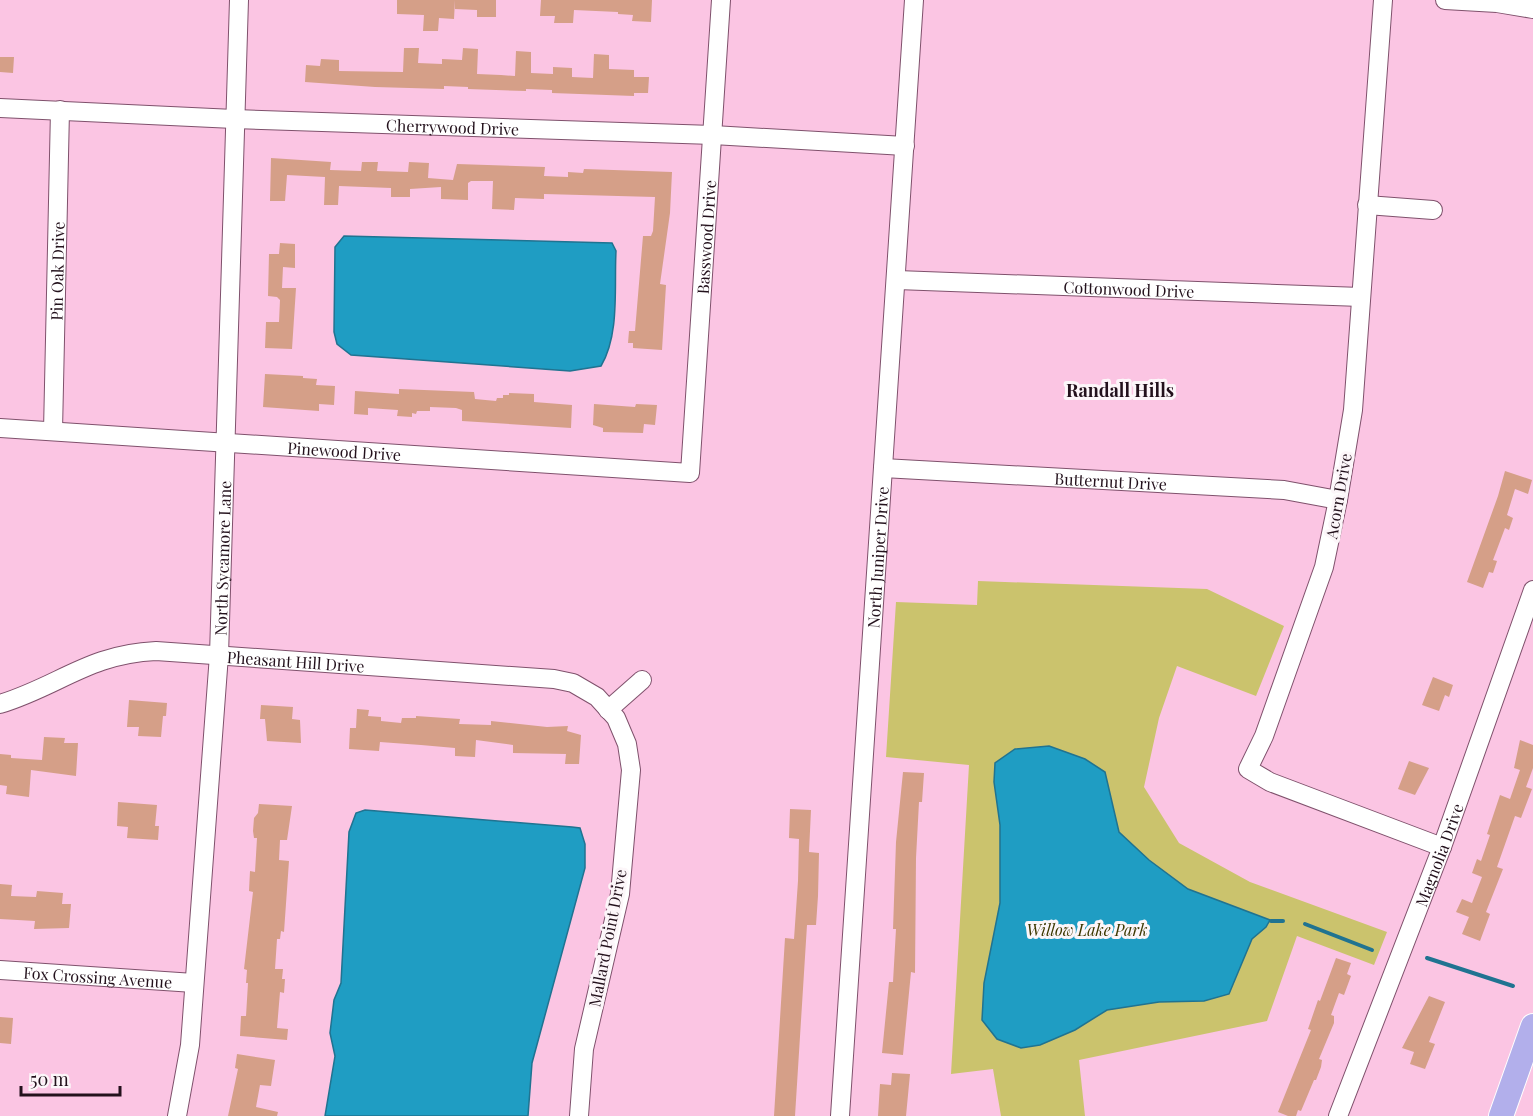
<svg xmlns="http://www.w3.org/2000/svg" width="1533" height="1116" viewBox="0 0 1533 1116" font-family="'Playfair Display',serif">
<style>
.green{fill:#cbc36d}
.water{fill:#1f9dc3;stroke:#207391;stroke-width:1.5}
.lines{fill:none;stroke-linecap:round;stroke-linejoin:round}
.stream{stroke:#207391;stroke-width:4}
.building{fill:#d59f88}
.minor-casing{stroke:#7f516c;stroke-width:20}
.major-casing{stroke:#fff;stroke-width:26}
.minor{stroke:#fff;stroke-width:18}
.major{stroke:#b2afeb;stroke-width:24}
.labels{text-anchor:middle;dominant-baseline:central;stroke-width:6;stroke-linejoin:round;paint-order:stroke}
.street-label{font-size:16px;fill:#23111c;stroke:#fcf6f9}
.park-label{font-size:16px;font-style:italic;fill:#3d3801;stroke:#fcf6f9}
.neighbourhood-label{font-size:18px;font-weight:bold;fill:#23111c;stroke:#fcf6f9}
</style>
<rect width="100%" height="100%" fill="#fbc5e3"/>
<!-- green -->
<path class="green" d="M978,581l229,8 77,37 -28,70 -79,-30 -18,52 -15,69 35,56 71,39 137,50 -13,33 -77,-29 -30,85 -188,39 6,56h-84l-8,-47 -42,5 18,-309 -83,-8 10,-155 81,3z"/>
<!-- water -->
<g class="water">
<path d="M344,236l268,7 4,8c-2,36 4,83 -15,115l-31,5 -219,-16 -14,-11 -3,-12 1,-85z"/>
<path d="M1049,746l36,13 20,13 14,60 30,28 39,29 82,31 -4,7 -14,12 -23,55 -25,7 -45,1 -52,8 -32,20 -35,15 -19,3 -24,-9 -15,-19 2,-37 16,-80v-78l-6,-43 1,-19 20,-14z"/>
<path d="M365,810l207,17 8,1 5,16v24l-53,195 -4,53h-203l10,-60 -5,-23 4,-33 7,-17 8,-151 7,-19z"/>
</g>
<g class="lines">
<!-- stream -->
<g class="stream">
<path d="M1271,921h12"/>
<path d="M1305,924l67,26"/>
<path d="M1427,958l86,28"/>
</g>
</g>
<!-- building -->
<g class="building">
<path d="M397,0h58l-1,19 -15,-1 -1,13h-15l1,-16 -27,-1z"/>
<path d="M455,0h41v17h-19v-7l-22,-1z"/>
<path d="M541,0h111l-1,22 -19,-1 1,-6 -15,-1v-2l-44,-2 -1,13h-19l1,-7h-15z"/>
<path d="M404,48h15l-1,15 24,1v-5l20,1 1,-12 15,1 -1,25 24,1 14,1 1,-25 15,1v21l22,1v-7l19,1v9l21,1 1,-24 15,1v14l25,1v7h15l-1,16h-14v3l-82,-3v-3l-26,-1v2l-58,-2v-2l-24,-1v3l-69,-2 -70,-5 1,-17 14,1 1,-7 18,1v11l64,1z"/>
<path d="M0,57h14l-1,16 -13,-1z"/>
<path d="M271,158l60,4 -1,8 31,1 1,-9h16l-1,9 31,1 1,-10 20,1 -1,15 25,2 4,-16 88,3 -1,9 24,1v-5l15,1 1,-4 88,3 -2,41 -10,71 6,1 -4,65 -29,-2v-5h-5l1,-12h6l8,-95h8l2,-5 2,-34 -111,-3v5l-29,-1 -1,12 -22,-1 1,-28h-22l-3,2v17l-27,-1v-12l-31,2v8h-19v-9l-52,-2 -1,19h-14l1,-28 -38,-2 -2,26h-15z"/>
<path d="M280,243l15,1v24l-12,-1 -1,21h14l-4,61 -27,-1 1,-26h13l1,-22 -3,-3 -9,-1 1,-42h10z"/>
<path d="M265,374l38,2v2l14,1 -1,6 19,1 -1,19 -15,-1v7l-56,-4z"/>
<path d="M399,389l75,3 1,7 21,2 1,-3h6v-3h6v-2l25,1v8l38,3 -1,23 -109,-7v-11l-6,-2 -26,-1v4h-13l-1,3 -4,-1v4l-15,-1 1,-6 -30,-2v7l-14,-1 1,-23 44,3z"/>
<path d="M594,404l41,3 1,-3 21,1 -2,20 -11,-1 -1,9 -40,-1v-4l-10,-3z"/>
<path d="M1505,471l27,9 -4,14 -13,-5 -8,26 6,3 -4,12 -4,-2 -12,32 4,1 -4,12 -4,-1 -6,16 -16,-6 31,-86z"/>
<path d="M1433,677l20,8 -4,12 -4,-2 -6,16 -17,-6z"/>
<path d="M129,700l38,3 -1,13h-3l-2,21 -23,-1 1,-9h-12z"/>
<path d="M261,705l32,2 -1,12 8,1 1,23 -34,-2 -2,-22h-5z"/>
<path d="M357,709l12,1 -1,6 13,1v4l20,2 1,-5h14v-2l44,3 -1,5 32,1v-4l56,6 21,-1 -1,5 14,4 -2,29h-14l1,-10 -53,-1v-8l-37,-5 -1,17 -20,-1v-8l-34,-3 -41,-3 -1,9 -30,-2 1,-21h6z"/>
<path d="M44,737l21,1 -1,5h14l-2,33 -45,-6 -2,27 -23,-3 1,-8 -7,-1v-31l11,1v3l31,2z"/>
<path d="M1520,740l13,5v23l-7,19 6,2 -11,29 -6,-2 -18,51 6,2 -17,43 4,2 -10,27 -18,-7 7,-17 -13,-5 6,-13 10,4 10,-26 -10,-4 5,-14 4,2 9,-26 -3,-1 13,-39 10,4 10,-29 -6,-2z"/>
<path d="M1409,761l20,7 -14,27 -17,-6z"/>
<path d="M903,772l21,1 -2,29h-3l-3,56 -1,115 -4,-1 -8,83 -21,-2 7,-71h4l3,-53h-3l3,-87z"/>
<path d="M118,802l39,3 -2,21h4l-1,14 -31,-2 1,-11 -11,-1z"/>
<path d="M259,804l33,2 -5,34h-7l-1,20 10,1 -5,71 -3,-1 -1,8h-3l-2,30h8l-1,10h3l-1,14 -4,-1 -3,36 11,1 -1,11 -47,-4 1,-20h5l2,-33h-2l1,-13 -3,-1 9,-77 -4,-1 1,-20 5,1 2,-34h-3l-1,-7 1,-13 4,-5z"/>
<path d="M790,809l21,1 -2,42 10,1 -1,43 -2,29h-9l-12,191h-21l11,-178 9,1 4,-58 1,-42 -10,-1z"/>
<path d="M0,884l12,1 -1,11 25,1 1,-6 26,2 -1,11h9l-2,24 -35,1 1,-8 -35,-2z"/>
<path d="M1336,958l15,5 -4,11 4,2 -7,19 -5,-2 -8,22 3,1v7l-15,36 3,1 -1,7 -5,13h-2l-13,31 -3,-1 -2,6h-8l-10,-4 33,-82 -3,-1 10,-29 2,1z"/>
<path d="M1429,996l16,6 -16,40 6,2 -10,25 -15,-5 4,-12 -12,-4z"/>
<path d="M0,1017l13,1 -2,26 -11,-1z"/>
<path d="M237,1054l38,6 -4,26 -11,-1 -4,22 22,5 -1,4h-49l10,-47 -3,-1z"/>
<path d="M892,1073l18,1 -4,42h-28l2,-32 11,1z"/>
</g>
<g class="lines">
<defs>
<g id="minor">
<path d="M1383,0l-30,410 -15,90 -14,67 -60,169 -16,33 22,13 172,65"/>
<path d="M1445,0l52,3 36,6"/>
<path id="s1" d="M0,108l234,11 479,16 192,11"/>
<path d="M1367,205l66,5"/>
<path id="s2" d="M897,280l464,17"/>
<path id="s3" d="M0,428l690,45 31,-473"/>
<path id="s4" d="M53,431l7,-321"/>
<path id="s5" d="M883,468l401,22 54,10"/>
<path id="s6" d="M0,704c59,-18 89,-50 156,-53l398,28 19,4 24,14 19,21 11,26 4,26 -11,124 -36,155 -5,67"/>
<path d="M608,710l34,-30"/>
<path id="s7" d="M0,970l194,13"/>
<path id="s8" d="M177,1116l13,-71 29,-390 20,-655"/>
<path id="s9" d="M840,1116l74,-1116"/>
<path id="s10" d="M1338,1116l104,-269 91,-257"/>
</g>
<path id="major" d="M1501,1116l32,-90"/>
</defs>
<!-- minor casing -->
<use href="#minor" class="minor-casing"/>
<!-- major casing -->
<use href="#major" class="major-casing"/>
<!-- minor -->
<use href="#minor" class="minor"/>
<!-- major -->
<use href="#major" class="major"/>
</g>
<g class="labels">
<!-- street labels -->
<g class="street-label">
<text stroke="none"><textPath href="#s1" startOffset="453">Cherrywood Drive</textPath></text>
<text stroke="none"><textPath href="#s3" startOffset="928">Basswood Drive</textPath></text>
<text stroke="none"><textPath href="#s4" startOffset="160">Pin Oak Drive</textPath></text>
<text stroke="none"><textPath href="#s2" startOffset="232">Cottonwood Drive</textPath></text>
<text stroke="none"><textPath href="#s3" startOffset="345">Pinewood Drive</textPath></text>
<text stroke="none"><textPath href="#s5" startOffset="228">Butternut Drive</textPath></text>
<text transform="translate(1338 496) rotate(-80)">Acorn Drive</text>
<text stroke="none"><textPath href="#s9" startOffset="560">North Juniper Drive</textPath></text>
<text stroke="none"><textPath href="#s8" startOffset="560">North Sycamore Lane</textPath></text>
<text stroke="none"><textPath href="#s6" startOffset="306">Pheasant Hill Drive</textPath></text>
<text stroke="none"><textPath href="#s10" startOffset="280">Magnolia Drive</textPath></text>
<text transform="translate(607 938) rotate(-79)">Mallard Point Drive</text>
<text stroke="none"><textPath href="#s7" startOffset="98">Fox Crossing Avenue</textPath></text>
</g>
<!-- park labels -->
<g class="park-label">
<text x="1087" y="929">Willow Lake Park</text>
</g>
<!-- neighbourhood labels -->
<g class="neighbourhood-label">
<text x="1120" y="390">Randall Hills</text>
</g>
</g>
<!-- scale -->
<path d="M21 1086v9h99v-9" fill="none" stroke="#23111c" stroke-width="3"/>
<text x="30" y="1086" font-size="18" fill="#23111c" stroke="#fcf6f9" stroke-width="4.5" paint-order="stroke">50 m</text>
</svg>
